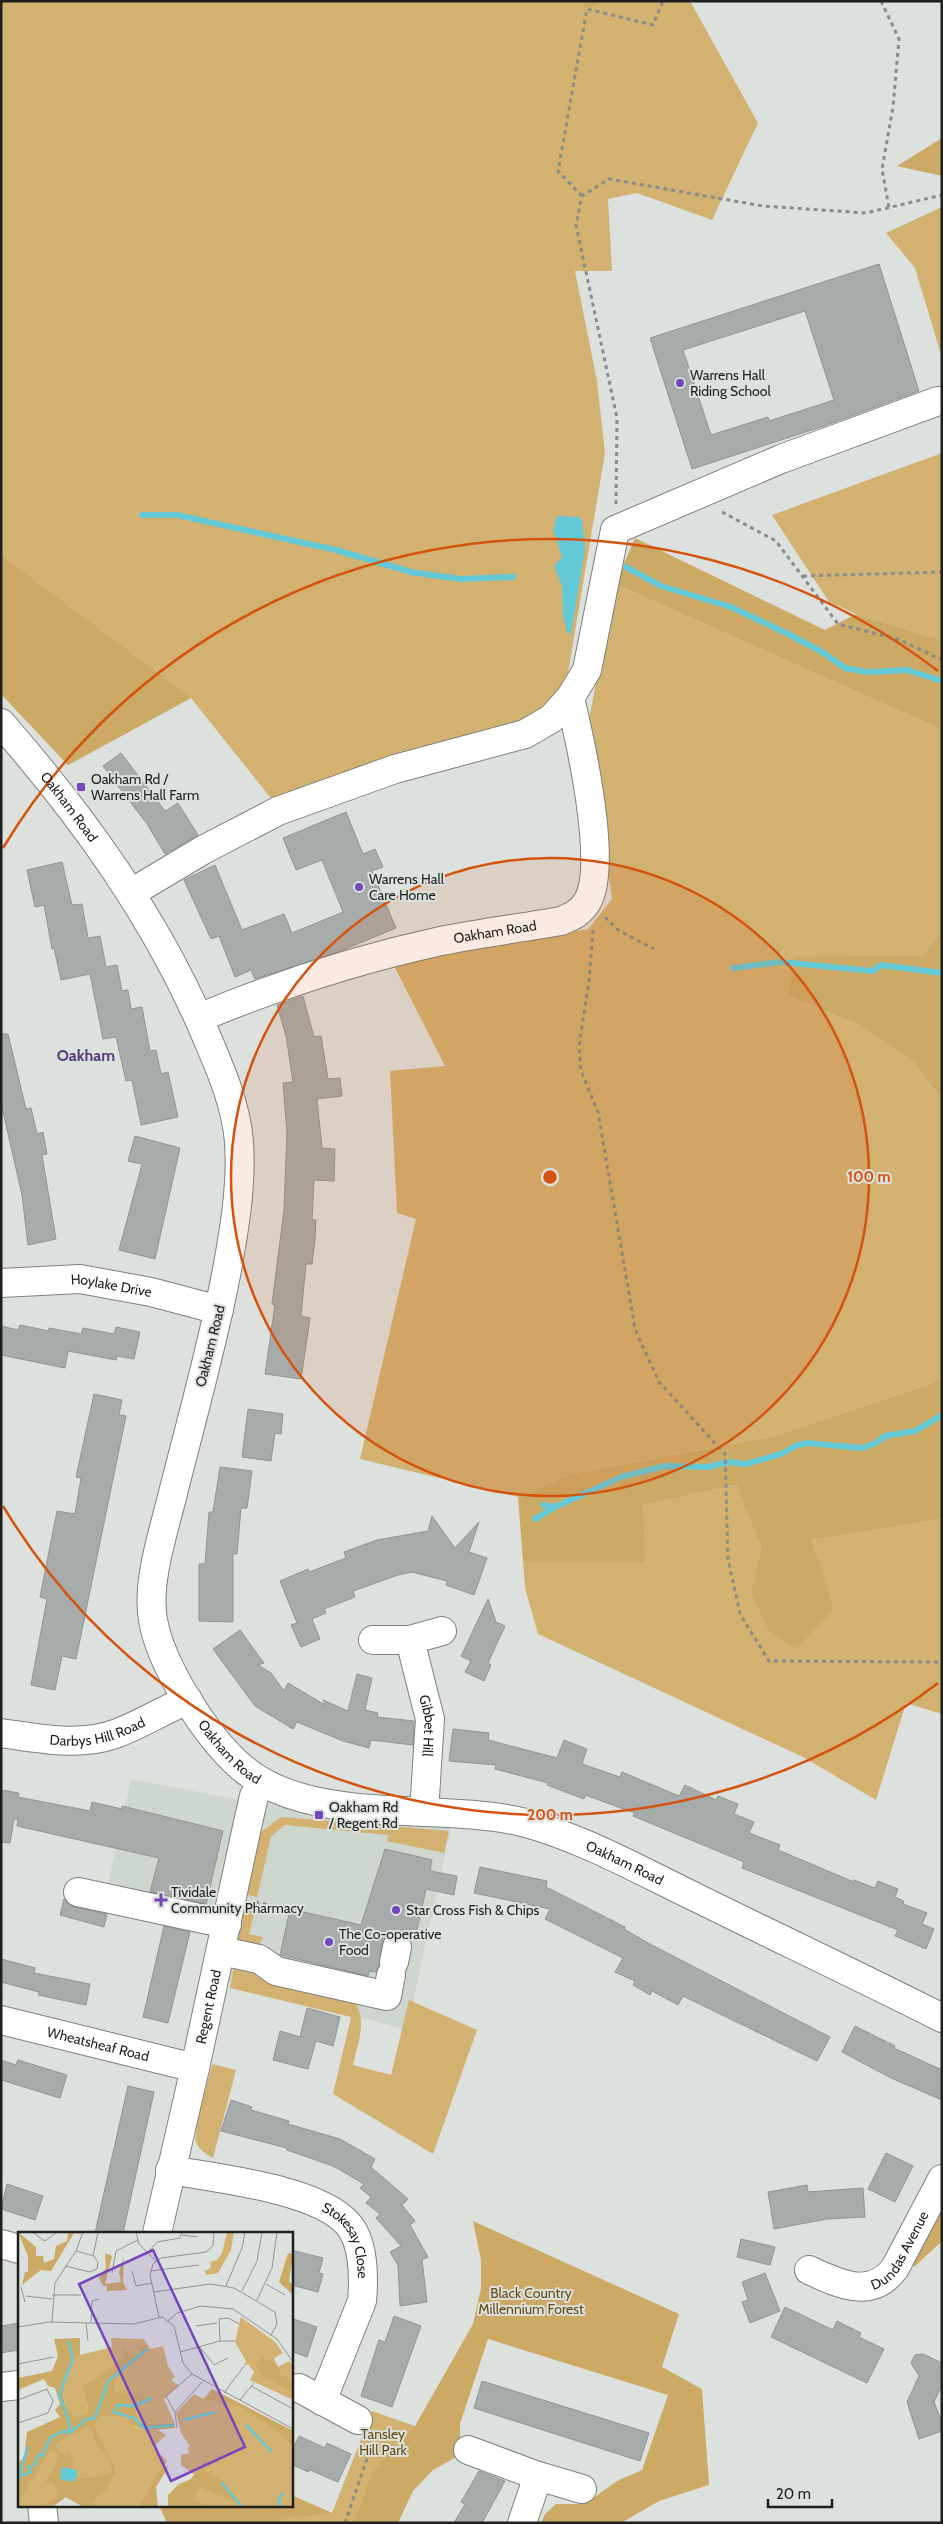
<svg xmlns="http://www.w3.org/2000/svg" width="943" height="2524" viewBox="0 0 943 2524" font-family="Cabin,sans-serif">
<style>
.built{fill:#ced7cd}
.green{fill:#d2b171}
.forest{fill:#ccaa65}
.water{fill:#64c9d6}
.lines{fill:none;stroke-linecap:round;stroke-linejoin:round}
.stream{stroke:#64c9d6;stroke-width:6}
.building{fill:#a7acaa;stroke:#8f9593;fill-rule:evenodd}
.minor-casing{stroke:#7d817d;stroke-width:30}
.path{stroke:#898c89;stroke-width:3;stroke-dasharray:4 4;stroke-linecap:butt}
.minor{stroke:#fff;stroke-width:28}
.ring{fill:none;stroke:#d4530e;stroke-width:2.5}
.poi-dot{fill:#7746be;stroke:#dde1dd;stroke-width:2}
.labels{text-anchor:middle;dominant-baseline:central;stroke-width:4;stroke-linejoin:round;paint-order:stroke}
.poi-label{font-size:14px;fill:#1e201e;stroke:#dde1dd;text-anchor:start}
.street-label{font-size:14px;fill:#1e201e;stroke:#dde1dd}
.park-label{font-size:14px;fill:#654d19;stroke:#dde1dd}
.quarter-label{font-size:16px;font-weight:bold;fill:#56407d;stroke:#dde1dd}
.inset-river{fill:none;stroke:#64c9d6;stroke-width:2.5}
.inset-road{fill:none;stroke:#919491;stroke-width:1}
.view{fill:#7746be;fill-opacity:0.15;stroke:#7746be;stroke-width:2.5}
.inset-edge{fill:none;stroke:#1e201e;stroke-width:2.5}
.centre{fill:#d4530e;stroke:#dde1dd;stroke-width:2.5}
.ring-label{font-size:15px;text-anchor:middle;font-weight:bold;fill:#d4530e;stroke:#dde1dd;stroke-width:4;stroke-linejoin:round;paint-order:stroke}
</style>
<rect width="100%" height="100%" fill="#dde1dd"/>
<!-- built -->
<path class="built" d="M131,1779l130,25 191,18 -45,208 -200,-54 11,-50 -114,-23z"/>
<!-- green -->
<g class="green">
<path d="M1,1h689l68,122 -46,97 -75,-27 -29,6 4,72h-37l22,110 8,72 -37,220 -13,22 -22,20 -45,20 -214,67 -83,-104 -123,67 -67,-71z"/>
<path d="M942,207v151l-27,-90 -29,-35z"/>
<path d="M942,453v187l-86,-26 -27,-12 -57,-87z"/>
<path d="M615,584l327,146v200l-18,25 -129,3 -7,38 68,28 57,38 29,38v276l-12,8 -160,53 -200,37 -52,23 -158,-38 56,-240 -19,-6 -7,-142 55,-5 -54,-106 197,-31 24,-30 -24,-175z"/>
<path d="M738,1485l23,63 -10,45 82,16 -21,-69 130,-21v195l-36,-11 -30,97 -73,-43 -265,-123 -13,-46 -2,-26h121l-2,-57z"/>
<path d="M281,1817l168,14 -5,22 -57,-12 1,-6 -103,-10 -14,12 -14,60 -17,-4 16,-57z"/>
<path d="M238,1902l18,3 -7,29 14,3 -3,6 -5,3 -20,-4z"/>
<path d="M234,1966l104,30 18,8c11,20 1,41 -3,61l38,10 18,-75 68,30 -44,124 -100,-60 18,-77 -121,-29z"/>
<path d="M212,2064l24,6 -23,88c-7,-4 -14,-8 -17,-16 -3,-11 13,-64 16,-78z"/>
<path d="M372,2411l43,15 -45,97h-203l-8,-18h132v-10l41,18z"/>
</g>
<!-- forest -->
<g class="forest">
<path d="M581,1h23l-17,8z"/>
<path d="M942,138v38l-45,-10z"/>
<path d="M635,538l190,92 31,-16 86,26v90l-327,-146z"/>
<path d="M1,555l190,143 -123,67 -67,-71z"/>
<path d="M942,930v170l-29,-38 -57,-38 -68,-28 6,-39 130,-2z"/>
<path d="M942,1376v143l-130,21 22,69 -38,40 -27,-18 -18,-39 10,-44 -24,-63 -94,20 2,57h-122l-5,-65 52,-23 200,-37 160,-53z"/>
<path d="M942,2196v45l-28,26 -2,-10z"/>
<path d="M473,2221l206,93 -17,53 40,22 7,96 -50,16 -38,22h-80l4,-9 11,-10h29l32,-23 25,-11 26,-75 -180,-56 -28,85v31l-27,15 -20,21 -15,32h-44l18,-50 43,-47 58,-102 8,-36v-28z"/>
<path d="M291,2495l41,18 -43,5 -19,5h-103l-8,-18h132z"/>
</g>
<!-- water -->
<path class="water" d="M557,516l22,1 3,3 3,29 -14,85 -4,-2 -4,-17 -1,-29 -8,-20 8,-9 -9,-28z"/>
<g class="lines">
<!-- stream -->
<g class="stream">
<path d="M142,515h35l159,35 75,22 49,7 53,-2"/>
<path d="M626,567l35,19 70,21 57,27 34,18 23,16 23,4 39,-2 35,11"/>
<path d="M733,968l48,-6 92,9 8,-6 61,8"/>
<path d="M543,1505l12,2 66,-30 44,-11 44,1 18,-5 19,2 35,-10 14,-8 12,-3 55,5 14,-5 9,-7 30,-5 27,-16"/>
<path d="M535,1519l20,-12"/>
</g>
</g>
<!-- building -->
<g class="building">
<path d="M879,264l40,127 -95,35 -132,43 -42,-131zM805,311l29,89 -65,21 -1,-4 -57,18 -28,-85z"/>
<path d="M121,753l44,58 13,-8 20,32 -33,19 -18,-30 -44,-58z"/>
<path d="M346,812l17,42 12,-5 8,18 -11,4 24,57 -55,23 -86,28 -4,-9 -16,7 -16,-41 -8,3 -27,-59 31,-15 27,65 42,-16 8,19 51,-21 -21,-52 -26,10 -13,-32z"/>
<path d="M62,862l10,43 10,-1 6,34 12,-2 6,31 11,-2 5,26 6,-1 3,19 11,-2 8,44 6,-1 5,24 7,-2 10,45 -37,8 -9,-45 -6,1 -10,-44 -13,2 -13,-65 -29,6 -7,-32 -2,1 -8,-44 -9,2 -8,-37z"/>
<path d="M303,996l11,41 7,-1 7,43 12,-1 2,18 -25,3 5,49 13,1 -1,32 -20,-1 -2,40h4l-1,20 -3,24h-6l-5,52 9,2 -9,61 -36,-5 10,-69 -3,-1 12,-94 3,-78 -4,-49 10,-1 -7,-46 -9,-31z"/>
<path d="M1,1034h7l18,75 5,-1 6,26 6,-2 4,22 -5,1 14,84 -28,6 -6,-50 -21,-92z"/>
<path d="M135,1136l45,12 -25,111 -36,-9 23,-86 -14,-3z"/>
<path d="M20,1325l29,6v-3l32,6 2,-6 31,6 2,-7 24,5 -6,27 -17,-3 -1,4 -48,-9 -3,17 -64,-13v-29l17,4z"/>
<path d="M94,1394l28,6 -3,15 7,1 -50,243 -14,-3 -7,34 -24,-5 16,-86 -7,-2 17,-86 18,3 6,-36 -5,-1z"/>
<path d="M248,1409l35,5 -2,20 -6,-1 -4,28 -29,-4z"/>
<path d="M220,1467l32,4 -5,37h-6l-4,46h-4v68l-34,-1v-57h6l4,-52h4z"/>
<path d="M432,1516l23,32 24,-26 -10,30 18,6 -13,37 -28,-10 1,-4 -35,-9 -14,3 -45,16 2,6 -31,12 2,4 -14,6 8,20 -19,8 -10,-22 6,-2 -17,-42 28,-12 1,3 37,-14 -2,-6 33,-12 51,-9z"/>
<path d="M488,1599l8,23 9,4 -17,37 3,2 -7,16 -19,-9 6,-11 -10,-5z"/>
<path d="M240,1630l24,33 -6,2 13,8 13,18 4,-8 37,22 -2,-5 25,11 9,-37 15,4 -7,32 13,3 -1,4 37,4 -1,24 -42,-5 -2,8 -26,-7 -46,-19 -4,7 -38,-23 -42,-57z"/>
<path d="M453,1729l36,4 -1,7 69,18 7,-18 23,9 -5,15 38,13 2,-5 57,24 6,-11 31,15 2,-4 20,8 -4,10 20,8 -5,11 31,12 -2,5 76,32v-2l21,8 3,-7 20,8 -3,8 9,4 -1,3 24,9 -5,11 12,5 -8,20 -31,-13 3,-6 -156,-62 2,-6 -111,-46 2,-3 -50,-18 -1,4 -37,-14 1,-2 -53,-14 1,-4 -47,-4z"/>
<path d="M1,1790l18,3 -1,4 72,14 2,-9 30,7v-3l101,25 -17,73 -56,-12 9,-34 -142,-32 1,-6 -4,-1 -4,24 -9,-1z"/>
<path d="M385,1849l47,11 -2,11 27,5 -3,19 -28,-6 -11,50h-5l-10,-7h-8l-6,4 -4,8 -3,21 -3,7 -7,-1 -1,5 -88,-21 10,-46 71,16z"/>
<path d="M480,1867l67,14 -1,6 79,40 -1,2 24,14 182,94 -13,24 -134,-65 -5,9 -26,-14 -2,4 -17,-10 2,-4 -20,-9 8,-14 -78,-39 5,-10 -76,-16z"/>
<path d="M64,1899l10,8 33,7 -3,13 -44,-12z"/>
<path d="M164,1926l26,6 -22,91 -25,-6z"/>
<path d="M1,1959l34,9 -1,5 56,11 -4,21 -48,-10 1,-3 -38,-10z"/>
<path d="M307,2008l33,9 -7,29 -17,-5 -8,28 -35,-9 7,-29 20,6z"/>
<path d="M855,2026l40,20 -1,2 48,22v30l-51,-22 -49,-26z"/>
<path d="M1,2060l15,5 2,-5 49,15 -7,23 -59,-18z"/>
<path d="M128,2086l26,6 -31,141h-28z"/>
<path d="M231,2100l21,7 -1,3 38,11 -1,3 52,15 35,20 -4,8 37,32 -6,6 13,16 -5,4 18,32 -6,3 5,42 -27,4 -2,-41 -8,-13 11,-6 -25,-28 4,-4 -14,-11 5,-6 -11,-9 4,-4 -31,-18 -46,-16v-2l-66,-17z"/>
<path d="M886,2153l27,13 -18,36 -27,-13z"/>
<path d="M7,2184l36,12 -8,24 -34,-11z"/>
<path d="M807,2185l1,7 55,-4 2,29 -38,2 -53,10 -6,-37z"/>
<path d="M741,2239l34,8 -5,18 -33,-8z"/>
<path d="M291,2250l32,8 -4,15 4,1 -5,18 -27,-7z"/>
<path d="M765,2273l15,38 -30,12 -8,-21 6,-2 -6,-18z"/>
<path d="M785,2307l48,23 4,-9 24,12 -2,4 25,12 -17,34 -96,-46z"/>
<path d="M394,2316l27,10 -29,81 -31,-11 18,-56 6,2z"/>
<path d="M291,2318l26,9 -10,30 -16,-6z"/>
<path d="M19,2323v27l-18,3v-27z"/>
<path d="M923,2354l19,9v22l-8,17 8,21v8l-23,8 -12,-37 12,-26 -8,-13 4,-8z"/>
<path d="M482,2381l167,52 -9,28 -166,-53z"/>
<path d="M299,2436l26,12 2,-5 24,11 -13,28 -28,-12 -2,2 -17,-8v-12z"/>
<path d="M479,2471l26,10 -23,42h-28l11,-19 -4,-2z"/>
</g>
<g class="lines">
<defs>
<g id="minor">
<path id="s1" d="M1,723c82,94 155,195 204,310 15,35 31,71 34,109 3,44 -5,90 -13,133 -14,72 -34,143 -52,214 -9,39 -28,91 -21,131 8,46 53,116 87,146 69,62 202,35 286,57 58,16 113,47 167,73 83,41 166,80 249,122"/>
<path d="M131,893l72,-43 75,-39 117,-42 130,-35 26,-15 19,-21 17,-28 28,-140 166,-71 157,-58"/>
<path id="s2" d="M199,1018c79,-33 159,-59 242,-77 40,-8 80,-13 120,-20 12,-5 19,-8 26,-19 22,-36 -7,-162 -17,-204"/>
<path id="s3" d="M1,1283l79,-4 71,13 68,18"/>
<path d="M373,1640h37l32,-9"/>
<path id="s4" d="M410,1640l20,79 -6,93"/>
<path id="s5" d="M1,1733c37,5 77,14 114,1 25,-9 48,-24 73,-34"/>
<path d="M78,1892l149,32"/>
<path d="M221,1951l38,8 17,12 111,25 4,-21"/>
<path d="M394,1962l3,-15"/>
<path id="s6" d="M1,2020l194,48"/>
<path id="s7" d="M170,2170c46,8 148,19 178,54 16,18 16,54 14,77l-40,100"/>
<path id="s8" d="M157,2233l38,-165 52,-241 7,-31 8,-14"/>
<path d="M1,2244l18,5"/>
<path id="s9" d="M809,2270c30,14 63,30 86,-2l47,-89"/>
<path d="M1,2387l18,-2"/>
<path d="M299,2388l59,32"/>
<path d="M468,2450l70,26 44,13"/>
<path d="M42,2505l2,18"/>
<path d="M522,2523l16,-47"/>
</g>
</defs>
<!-- minor casing -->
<use href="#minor" class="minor-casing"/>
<!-- path -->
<g class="path">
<path d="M881,1l18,38 -6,68 -11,62 7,39"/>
<path d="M582,196l-24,-25 29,-162 66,16 10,-24"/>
<path d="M616,504l1,-86 -41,-193 6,-29 27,-17 154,27 103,7 76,-18"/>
<path d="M722,512l54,29 62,83 62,16 42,20"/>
<path d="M803,576l139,-4"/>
<path d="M605,917l13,13 36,19"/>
<path d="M593,930l-4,51 -10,65 2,25 17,41 37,217 24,53 66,72 3,105 12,55 29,47 173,1"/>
<path d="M255,1902l13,3 24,2"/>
<path d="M345,2523l29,-85"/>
</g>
<!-- minor -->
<use href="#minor" class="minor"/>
</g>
<!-- distance rings -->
<circle cx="550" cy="1177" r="319" fill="#d4530e" fill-opacity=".12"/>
<g class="ring">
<circle cx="550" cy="1177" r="319"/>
<path d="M938 1683A638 638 0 0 1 3 1506M3 848A638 638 0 0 1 938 671"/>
</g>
<!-- markers -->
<g class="poi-dot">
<circle cx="680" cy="383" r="5"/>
<rect x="76" y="782" width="10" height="10" rx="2.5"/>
<circle cx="359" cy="887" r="5"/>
<rect x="314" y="1810" width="10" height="10" rx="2.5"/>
<path d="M158.5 1892.5h5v5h5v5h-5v5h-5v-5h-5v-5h5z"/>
<circle cx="396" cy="1910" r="5"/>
<circle cx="329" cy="1942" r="5"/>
</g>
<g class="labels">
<!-- poi labels -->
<g class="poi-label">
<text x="690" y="375">Warrens Hall<tspan x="690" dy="16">Riding School</tspan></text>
<text x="91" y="779">Oakham Rd /<tspan x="91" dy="16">Warrens Hall Farm</tspan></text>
<text x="369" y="879">Warrens Hall<tspan x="369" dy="16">Care Home</tspan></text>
<text x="329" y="1807">Oakham Rd<tspan x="329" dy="16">/ Regent Rd</tspan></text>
<text x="171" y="1892">Tividale<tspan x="171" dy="16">Community Pharmacy</tspan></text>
<text x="406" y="1910">Star Cross Fish &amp; Chips</text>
<text x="339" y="1934">The Co-operative<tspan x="339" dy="16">Food</tspan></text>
</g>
<!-- street labels -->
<g class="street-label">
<text stroke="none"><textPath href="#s1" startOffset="108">Oakham Road</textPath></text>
<text stroke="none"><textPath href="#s2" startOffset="309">Oakham Road</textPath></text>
<text stroke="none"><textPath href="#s3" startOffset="111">Hoylake Drive</textPath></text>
<text transform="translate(210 1346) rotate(-76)">Oakham Road</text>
<text stroke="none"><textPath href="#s4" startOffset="88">Gibbet Hill</textPath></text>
<text stroke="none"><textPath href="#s5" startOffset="98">Darbys Hill Road</textPath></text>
<text stroke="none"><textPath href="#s1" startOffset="1130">Oakham Road</textPath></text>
<text stroke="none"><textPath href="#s1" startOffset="1550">Oakham Road</textPath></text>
<text stroke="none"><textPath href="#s8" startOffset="232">Regent Road</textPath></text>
<text stroke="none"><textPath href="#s6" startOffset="100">Wheatsheaf Road</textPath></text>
<text stroke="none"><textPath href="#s7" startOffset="202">Stokesay Close</textPath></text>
<text stroke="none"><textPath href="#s9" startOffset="112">Dundas Avenue</textPath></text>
</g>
<!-- park labels -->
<g class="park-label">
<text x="531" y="2293">Black Country<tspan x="531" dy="16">Millennium Forest</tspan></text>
<text x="383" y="2434">Tansley<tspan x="383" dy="16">Hill Park</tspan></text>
</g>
<!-- quarter labels -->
<g class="quarter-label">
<text x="86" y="1055">Oakham</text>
</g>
</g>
<!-- overview -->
<g transform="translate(18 2232)">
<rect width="275" height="275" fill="#dde1dd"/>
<path d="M209,0h7l-3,18 -13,23 -12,2 -1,-4 6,-3 -1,-6 7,-2 5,-7zM223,85l34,25 8,11 -9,5 4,9 11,-6 4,4v35l-43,-20 4,-8 -6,-8 -4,2 2,-5 -11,-19zM93,106l32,1 4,5 -9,4 2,5 -7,5 -4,-5 -36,27 -12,5 7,23 -1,5 -12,4 -10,-13 -2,-10 8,-32 9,-7 32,-8zM145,114l5,20 7,11 -4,3 8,6 -15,13 11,25h-32l-7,-11 2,-7 10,-5 -32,-9 -1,-8 7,-12 28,-23zM194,157l81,42v76h-103l10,-21 -2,-9 -17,-12v-10l9,-2 -3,-5 3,-2 -9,-13 -5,-20 18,-19 10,5zM87,182l24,4 5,9 12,4 12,-1 8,5 -13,12 14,14 -29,46h-55l-17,-10 -14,10h-34v-25l28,-34 47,-30v5z" fill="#d2b171"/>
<path d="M0,0l18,15v9h7l1,7 10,-4 2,-13 11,-5 1,-8 13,-1v2l-7,-1 -23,38 -10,-1 -19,15 3,-13h3v-16zM87,21l7,3 -7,28 16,-2 -2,-10 5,-15 -1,25 4,8 -20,1v-5h-4l-4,-8 7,-10zM270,21l5,1 -4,27 4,4v10l-14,-13zM62,106v17l-9,7 -8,32 2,10 10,13 12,-4 1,-5 -7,-23 12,-5 32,-24 -4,-5 1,-4 11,10 7,-4 -3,-5 10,-4 3,5 -3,3 -25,20 -7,12 1,8 31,6 1,3 -10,5 -2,7 7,11h32v4l-29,3 -15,-6 -2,-7 -24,-3 -12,9 23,47 -9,18 -14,11 1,7h-11l-17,-10 -14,10h-15l18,-8 3,-7 -5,-8 -9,1 15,-27 -8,-10 -17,30 -8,7 3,3 -3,5 -8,5v-35l6,-6 3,-25 33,-15 -5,-7 5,-6 -5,-16 -7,-2 -4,-7 -26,11v-12l34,-7 6,-15 -4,-17zM72,192l6,20 10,10 7,18 -14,5 -20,2 -2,-3 -4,5 -14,-6 3,-8 12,1v-3l-4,-13 -5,4 -11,-11zM244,125l15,8 4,11 6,1 6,9v6l-32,-17 -6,-10zM194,157l81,42v12l-3,2 -10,-12 -39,-26 -37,-8zM151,234l-13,21 2,20h-20l23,-39zM181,235l24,14 19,24 -42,-18 -6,13 17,7h-43v-12l11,-11 12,-5z" fill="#ccaa65" fill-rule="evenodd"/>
<path d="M44,235l15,3v6l-5,6 -12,-3z" fill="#64c9d6"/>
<path class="inset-river" d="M96,179l4,-6 16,1 18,-8M95,180l21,6 10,10 30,-3M166,188l31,-8M228,193l26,27M52,200l17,-13 8,-1 13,-37 39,-32M1,243l9,-29M0,248l2,-4 11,-4 -3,-4 7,-4 4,-9 3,1 8,-18 14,-7 5,2v-12l-10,-26 14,-36 -5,-18M203,250l21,25M261,275v-8l5,-6"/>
<path class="inset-road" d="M14,0l13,9 12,-9M118,0l3,12 17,17M164,3l16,2M131,19l8,-9 23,-4 2,-6M75,24l5,-24M47,34l25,6 7,-3 1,-7 -4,-6 -18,-5M114,39l4,15 16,-3M132,39l49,-6M94,41l4,-22 22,-11M248,52l19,11M208,54l16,-38 3,-16M3,55l4,15M224,59l15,-30 5,-29M136,60l56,-8 24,4 41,24 2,12 -6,11M34,63h29M8,64l26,3M239,68l15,-32 5,-36M141,85l-9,-42 3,-11 8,-6 45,-6 7,-6 1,-14M150,89l9,-8 24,-7 32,3 44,30 16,23M34,90l3,-39 21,-32 7,-19M68,91l2,18M73,91l1,-22 7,-2M178,94l21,-3M0,95l31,-5 85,2 28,-7 12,9 9,37 9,11 101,55M202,109l-1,-22 9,-1 11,6M181,114l15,19 14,-7M162,120l40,-11h15M0,132l36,-7M233,154l42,23M206,161l20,-27M0,168l29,-11 6,12 -5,12 -30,10M222,168l14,-17M157,180l27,-30M159,196l-2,-15 -9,-17 26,-22"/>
<path class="view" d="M135,18l92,197 -74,34 -92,-197z"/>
<rect width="275" height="275" class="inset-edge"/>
</g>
<circle cx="550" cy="1177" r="8" class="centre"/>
<g class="ring-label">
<text x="869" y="1182">100 m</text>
<text x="550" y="1820">200 m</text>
</g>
<!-- border -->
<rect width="943" height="2524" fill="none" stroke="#1e201e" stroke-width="5"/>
<!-- scale -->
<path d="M768 2499v8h64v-8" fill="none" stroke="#1e201e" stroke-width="2.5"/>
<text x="776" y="2499" font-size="15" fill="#1e201e" stroke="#dde1dd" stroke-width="4" paint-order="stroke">20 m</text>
</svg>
